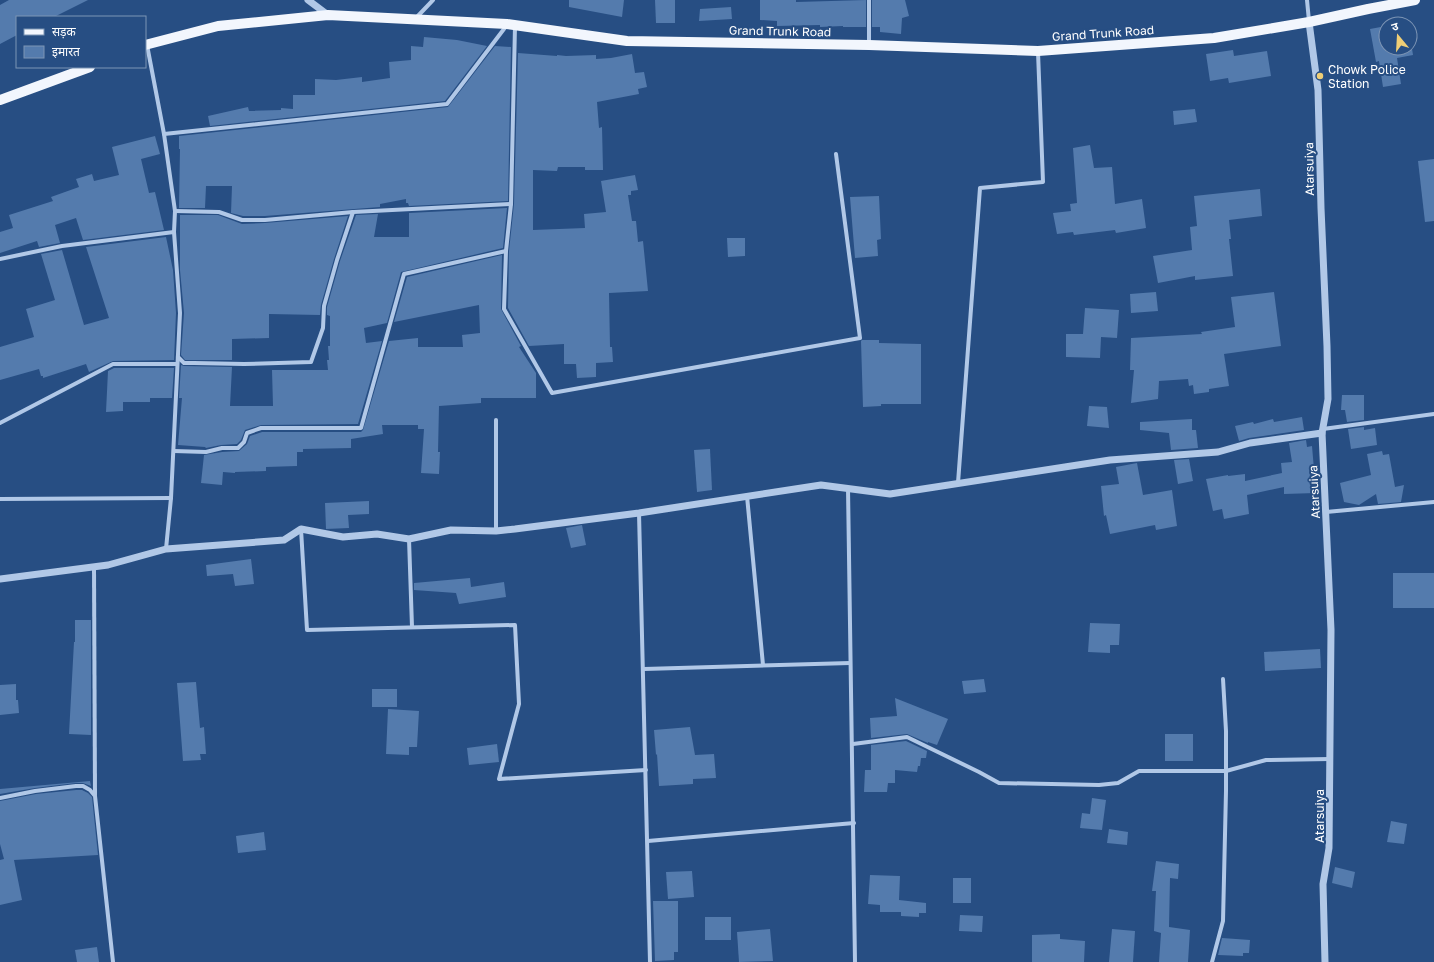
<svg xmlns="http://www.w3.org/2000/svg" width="1434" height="962" viewBox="0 0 1434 962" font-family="'Golos Text','Noto Sans Devanagari',sans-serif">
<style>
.building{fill:#547bad}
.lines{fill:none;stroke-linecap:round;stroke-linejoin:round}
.minor{stroke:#b1c8e7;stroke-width:4}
.tertiary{stroke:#b1c8e7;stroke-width:7}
.primary{stroke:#f2f6fd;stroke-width:10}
.poi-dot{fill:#efce76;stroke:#274e83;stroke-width:1.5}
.labels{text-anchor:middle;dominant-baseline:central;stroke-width:4;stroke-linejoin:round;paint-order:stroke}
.street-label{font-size:12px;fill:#fff;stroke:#274e83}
.poi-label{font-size:12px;fill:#fff;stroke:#274e83;text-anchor:start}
</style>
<rect width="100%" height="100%" fill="#274e83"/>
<!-- building -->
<g class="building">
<path d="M9,0h79l-34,17h-37v18l-17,9v-39z"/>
<path d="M569,0h55l-2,17 -53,-10z"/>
<path d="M655,0h20v23h-19z"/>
<path d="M760,0h36v2l70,-2v27h-23v-1l-23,1v-2l-43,1v-5l-17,-1z"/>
<path d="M872,0h33l4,16 -7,2 -1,16 -21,-2v-5h-8z"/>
<path d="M731,7l1,12 -33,2 1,-12z"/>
<path d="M1386,26v22h24v-12l3,19 -16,3 4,26 -18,3 -4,-26 -3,1 -6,-33z"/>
<path d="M424,37l33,3 30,6 -42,55 -235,25 -2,-10 40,-9 1,4 32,-1v-2l12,1v-14h22v-16l21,1 26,-3v5l28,-4 -1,-16 22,-2v-14l12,1z"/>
<path d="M495,46l16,1 -3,154 -99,5 -1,-3h-2v-4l-26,5v3l-115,9h-22l-12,-3 1,-27h-26l-1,22h-26l1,-59h-1v-13l269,-29z"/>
<path d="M1233,50l1,6 33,-5 4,25 -42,7 -1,-5 -18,3 -4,-27z"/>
<path d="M518,53l39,3v-1l9,1 30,-1v4l15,-1 21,-4 3,19 9,-1 3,15 -9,2 1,5 -42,8 2,26 3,-1 1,43h-18v-3h-27l-1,4 -24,-1v60l52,-2 -1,-14 22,-2 -5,-31 34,-6 3,15 -7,1v4h-3l4,26h4l2,21 5,-1 5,50 -39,2 1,54h2l1,15 -17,1v14l-19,1 -1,-14h-12v-20l-35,2 -21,-38 1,-57 5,-47z"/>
<path d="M1195,109l2,13 -23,3 -1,-14z"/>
<path d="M155,136l5,18 -19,5 8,34 6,-1 9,38 -81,10 -7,-22 -21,7 5,18 -21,4 -2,-6 -37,12v-21l13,-4 -4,-13 44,-14 -2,-4 28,-10 -3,-8 16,-5 2,7 25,-6 -7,-28z"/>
<path d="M1090,145l4,23 18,-1 3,37 27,-5 4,29 -30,5 -1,-3 -41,5 -1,-3 -16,2 -4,-21 18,-2 -1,-7 7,-1 -4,-55z"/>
<path d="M1434,159v62l-9,1 -7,-61z"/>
<path d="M1260,189l2,27 -33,4 2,19h-2l4,37 -38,4v-4l-37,7 -5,-27 39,-6 -2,-23 7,-1 -3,-30z"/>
<path d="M879,196l2,43 -4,1 1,16 -23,2 -5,-61z"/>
<path d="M507,208l-4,40 -102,24 -14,51 -23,5 2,15 16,-2 -24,83 -97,1 -16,5 -4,10 -4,4 -16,1 -15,3 -1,-1 -27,-2 4,-47h-3l2,-33 3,1 48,1 -2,39h43l-1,-36h56l-1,-10h2l-1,-14h2v-30l-3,-1v-8l13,-46 16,-46 22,-1 -4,23h35v-24z"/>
<path d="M180,215h38l24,9 23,-1 83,-7 -14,43 -13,46 -1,10 -51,-1v24l-37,1v21h-47l-4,-5 3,-42 -4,-43z"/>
<path d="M166,237l7,33 3,43 -2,47 -61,1 -24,11 -3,-8 -43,14v-2h-2l-2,-7 -39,11v-33l34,-10 -8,-28 29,-9 -14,-46 21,-4 22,75 25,-7 -23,-71z"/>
<path d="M727,238h18v18l-17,1z"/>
<path d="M502,255l-1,54 20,37 -2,1 17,26v25h-55v5l-42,3 -1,46h2l-1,22 -18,-1 3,-44h-6v-4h-36l1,9 -32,5v9l-48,1v3h-6v14l-31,1v4l-31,1v1l-12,-1 -1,13 -21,-2 3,-28 18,-3 17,-1 8,-7 3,-8 12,-4h99l2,-2 26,-89 29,-3v9h45l-1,-12 18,-2 -1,-28 -85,17 13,-45z"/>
<path d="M1156,292l2,19 -27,2 -1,-19z"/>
<path d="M1274,292l7,54 -57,8 5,32 -20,3v3l-15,2 -1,-9 -4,1 -1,-7 -29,2 -1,18 -27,4 3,-33h-4l1,-32 71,-4 -1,-2 34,-5 -4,-30z"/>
<path d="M1085,308l34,2 -2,28 -16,-1 -1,21 -34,-1v-23h17z"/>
<path d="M862,340h17v3l42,1v60h-40v2l-18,1 -2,-66z"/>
<path d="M114,368h60l-2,30h-22v4h-27v9l-17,1 2,-41z"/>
<path d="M1342,395h22v25l-17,2 -2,-12h-4z"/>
<path d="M1089,406l18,1 2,21 -22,-2z"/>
<path d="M1302,417l2,13 -55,8 -10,3 -4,-15 18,-4 1,2 19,-5 1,3z"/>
<path d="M1192,419v11h4l2,18 -27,2 -2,-17 -29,-3v-8z"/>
<path d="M1364,427v3l11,-2 2,17 -26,4 -3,-20z"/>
<path d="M1306,440l1,7 5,-1 4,47 -32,1v-7l-37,8 2,19 -25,5 -2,-10 -9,2 -7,-32 22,-4v1l17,-2v7l37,-8 -1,-10 11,-1 -3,-19z"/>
<path d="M710,449l2,41 -15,2 -3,-42z"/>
<path d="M1382,451l1,4 6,-1 6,33 9,-2 -3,17 -23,2 -2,-10 -17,11 -15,-3 -4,-19 31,-8 -4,-21z"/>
<path d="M1189,459l4,22 -15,3 -4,-24z"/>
<path d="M1137,463l6,32 29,-5 5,36 -21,4 -1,-5 -45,9 -4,-19 -2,1 -3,-30 18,-2 -3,-17z"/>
<path d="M369,501v13l-21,1 1,13 -23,1 -1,-26z"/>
<path d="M582,525l4,20 -15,3 -5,-20z"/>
<path d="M251,559l3,25 -19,2 -2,-12 -26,2 -1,-11z"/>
<rect x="1393" y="573" width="41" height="35"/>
<path d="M470,578l1,9 33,-5 2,15 -47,7 -3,-11 -42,-3v-7z"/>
<path d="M75,620h16v115l-22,-1 5,-92h1z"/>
<path d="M1090,623l30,1 -1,21h-9v8l-22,-1z"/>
<path d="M1320,649l1,19 -56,3 -1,-19z"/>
<path d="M984,679l2,13 -22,2 -2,-13z"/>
<path d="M196,682l4,46 4,-1 2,27h-6l1,6 -18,1 -6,-78z"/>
<path d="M16,684v16h2l1,13 -19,2v-30z"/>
<rect x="372" y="689" width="25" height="18"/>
<path d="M895,698l53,21 -11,26 -9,-3v1l-21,-9 -36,4 -1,-20 27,-2z"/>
<path d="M388,709l31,2 -2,36h-8v8l-23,-1z"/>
<path d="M690,727l5,28 19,-1 2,24 -23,1v5l-34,2 -2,-32 -1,1 -2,-25z"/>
<rect x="1165" y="734" width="28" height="27"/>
<path d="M906,741l21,10 -1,7h-5l-1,8h-2l-1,6 -22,-2v13h-7l-1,9h-23l1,-22h6v-25z"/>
<path d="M497,744l2,18 -30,3 -2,-17z"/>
<path d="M90,781l1,5 -8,-3h-7l-41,5 -35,6v-5z"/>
<path d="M76,790h6l6,3 4,4 6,58 -84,5 8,40 -22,5v-45l4,-1 -4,-15v-43l36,-7z"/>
<path d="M1092,798l14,2 -4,30 -22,-2 2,-15 8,1z"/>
<path d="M1391,821l16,3 -3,20 -17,-2z"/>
<path d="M1109,829l19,3 -1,13 -20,-2z"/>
<path d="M264,832l2,18 -28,3 -2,-17z"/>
<path d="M1156,861l23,3 -1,15 -8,-1 -1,49 21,3 -2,32h-29l2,-29 -7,-2 2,-40h-4z"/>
<path d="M1335,867l20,5 -3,16 -20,-5z"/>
<path d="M692,871l2,26 -26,2 -2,-27z"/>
<path d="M870,875l30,1 -1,24 27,3v10h-7v4l-18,-1v-4h-21v-7l-12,-1z"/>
<rect x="953" y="878" width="18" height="25"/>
<path d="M653,901h25v51h-4v8l-19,1z"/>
<path d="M960,915l23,1 -1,16 -23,-1z"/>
<rect x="705" y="917" width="26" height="23"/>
<path d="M770,929l3,32 -34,1 -2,-30z"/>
<path d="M1112,929l23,2 -2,31h-24z"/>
<path d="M1060,934v5l25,2 -1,21h-52v-27z"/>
<path d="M1222,938l28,2 -1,13h-6v3l-25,-1z"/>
<path d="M97,947l2,15h-22l-2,-12z"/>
</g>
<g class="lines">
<!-- minor -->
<g class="minor">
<path d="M1307,0l2,21"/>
<path d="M415,19l18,-19"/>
<path d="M515,26l-4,178 -5,47 -2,58 48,84 308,-55 -24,-184"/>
<path d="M869,44v-44"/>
<path d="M147,45l17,89 11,77 -1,21 6,81 -9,185 -5,51"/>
<path d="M164,134l283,-30 60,-79"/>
<path d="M175,211l44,1 23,8h23l88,-8 158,-8"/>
<path d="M0,259l62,-13 112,-14"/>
<path d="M178,357l6,6h10l50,1 67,-2 12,-34 1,-22 13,-46 16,-48"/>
<path d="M496,420v111"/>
<path d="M0,423l113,-59h64"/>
<path d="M1323,429l111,-15"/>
<path d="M174,451l32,1 16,-4h16l6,-6 3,-9 14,-5h100l43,-154 102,-23"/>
<path d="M958,483l22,-295 63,-6 -5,-130"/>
<path d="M848,488l7,474"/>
<path d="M747,496l16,169"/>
<path d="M0,499l171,-1"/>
<path d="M1326,512l108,-10"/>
<path d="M639,513l11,449"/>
<path d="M301,529l6,101 208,-5 4,79 -20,75 147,-9"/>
<path d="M409,539l3,88"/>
<path d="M94,566l1,229"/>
<path d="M644,669l206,-6"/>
<path d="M853,744l54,-7 72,35 20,11 100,2 19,-2 21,-12h87l40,-11 64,-1"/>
<path d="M0,798l35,-7 41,-5h7l7,4 5,6 18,166"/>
<path d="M648,841l206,-18"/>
<path d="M1212,962l11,-41 3,-130v-60l-3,-52"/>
</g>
<!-- tertiary -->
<g class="tertiary">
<path d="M308,0l20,15"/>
<path d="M1309,22l9,68 3,118 6,138 1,53 -6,34 9,197 -2,218 -6,36 2,78"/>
<path d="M0,579l108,-14 58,-16 118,-9 17,-11 42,8 34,-3 32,5 42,-9 45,1 19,-2 124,-16 182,-28 69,9 220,-34 108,-8 32,-9 72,-10"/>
</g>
<!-- primary -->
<g class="primary">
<path d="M145,45l73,-19 110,-11 179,9 120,17 242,4 169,6 176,-13 95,-16 59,-13 47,-9"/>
<path d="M0,100l90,-33"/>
</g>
</g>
<!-- markers -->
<circle class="poi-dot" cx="1320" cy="76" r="4"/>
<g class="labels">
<!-- street labels -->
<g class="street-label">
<text transform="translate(780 31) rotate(1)">Grand Trunk Road</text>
<text transform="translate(1103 33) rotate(-4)">Grand Trunk Road</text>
<text transform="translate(1309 169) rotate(-91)">Atarsuiya</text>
<text transform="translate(1314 492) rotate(-93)">Atarsuiya</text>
<text transform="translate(1319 816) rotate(-90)">Atarsuiya</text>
</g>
<!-- poi labels -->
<g class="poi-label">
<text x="1328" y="69">Chowk Police<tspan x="1328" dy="14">Station</tspan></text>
</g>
</g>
<!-- legend -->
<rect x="16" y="16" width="130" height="52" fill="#274e83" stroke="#7d95b5"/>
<rect x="24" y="29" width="20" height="6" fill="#f2f6fd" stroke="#7d95b5"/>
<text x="52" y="36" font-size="12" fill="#ffffff">सड़क</text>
<rect x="24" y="46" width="20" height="12" fill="#547bad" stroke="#7d95b5"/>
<text x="52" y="56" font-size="12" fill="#ffffff">इमारत</text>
<!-- north arrow -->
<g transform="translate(1398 36) rotate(342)"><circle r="19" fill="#274e83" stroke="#7d95b5"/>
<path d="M0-3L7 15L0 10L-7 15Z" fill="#efce76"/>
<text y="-6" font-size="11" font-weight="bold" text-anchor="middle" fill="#ffffff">उ</text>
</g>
</svg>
